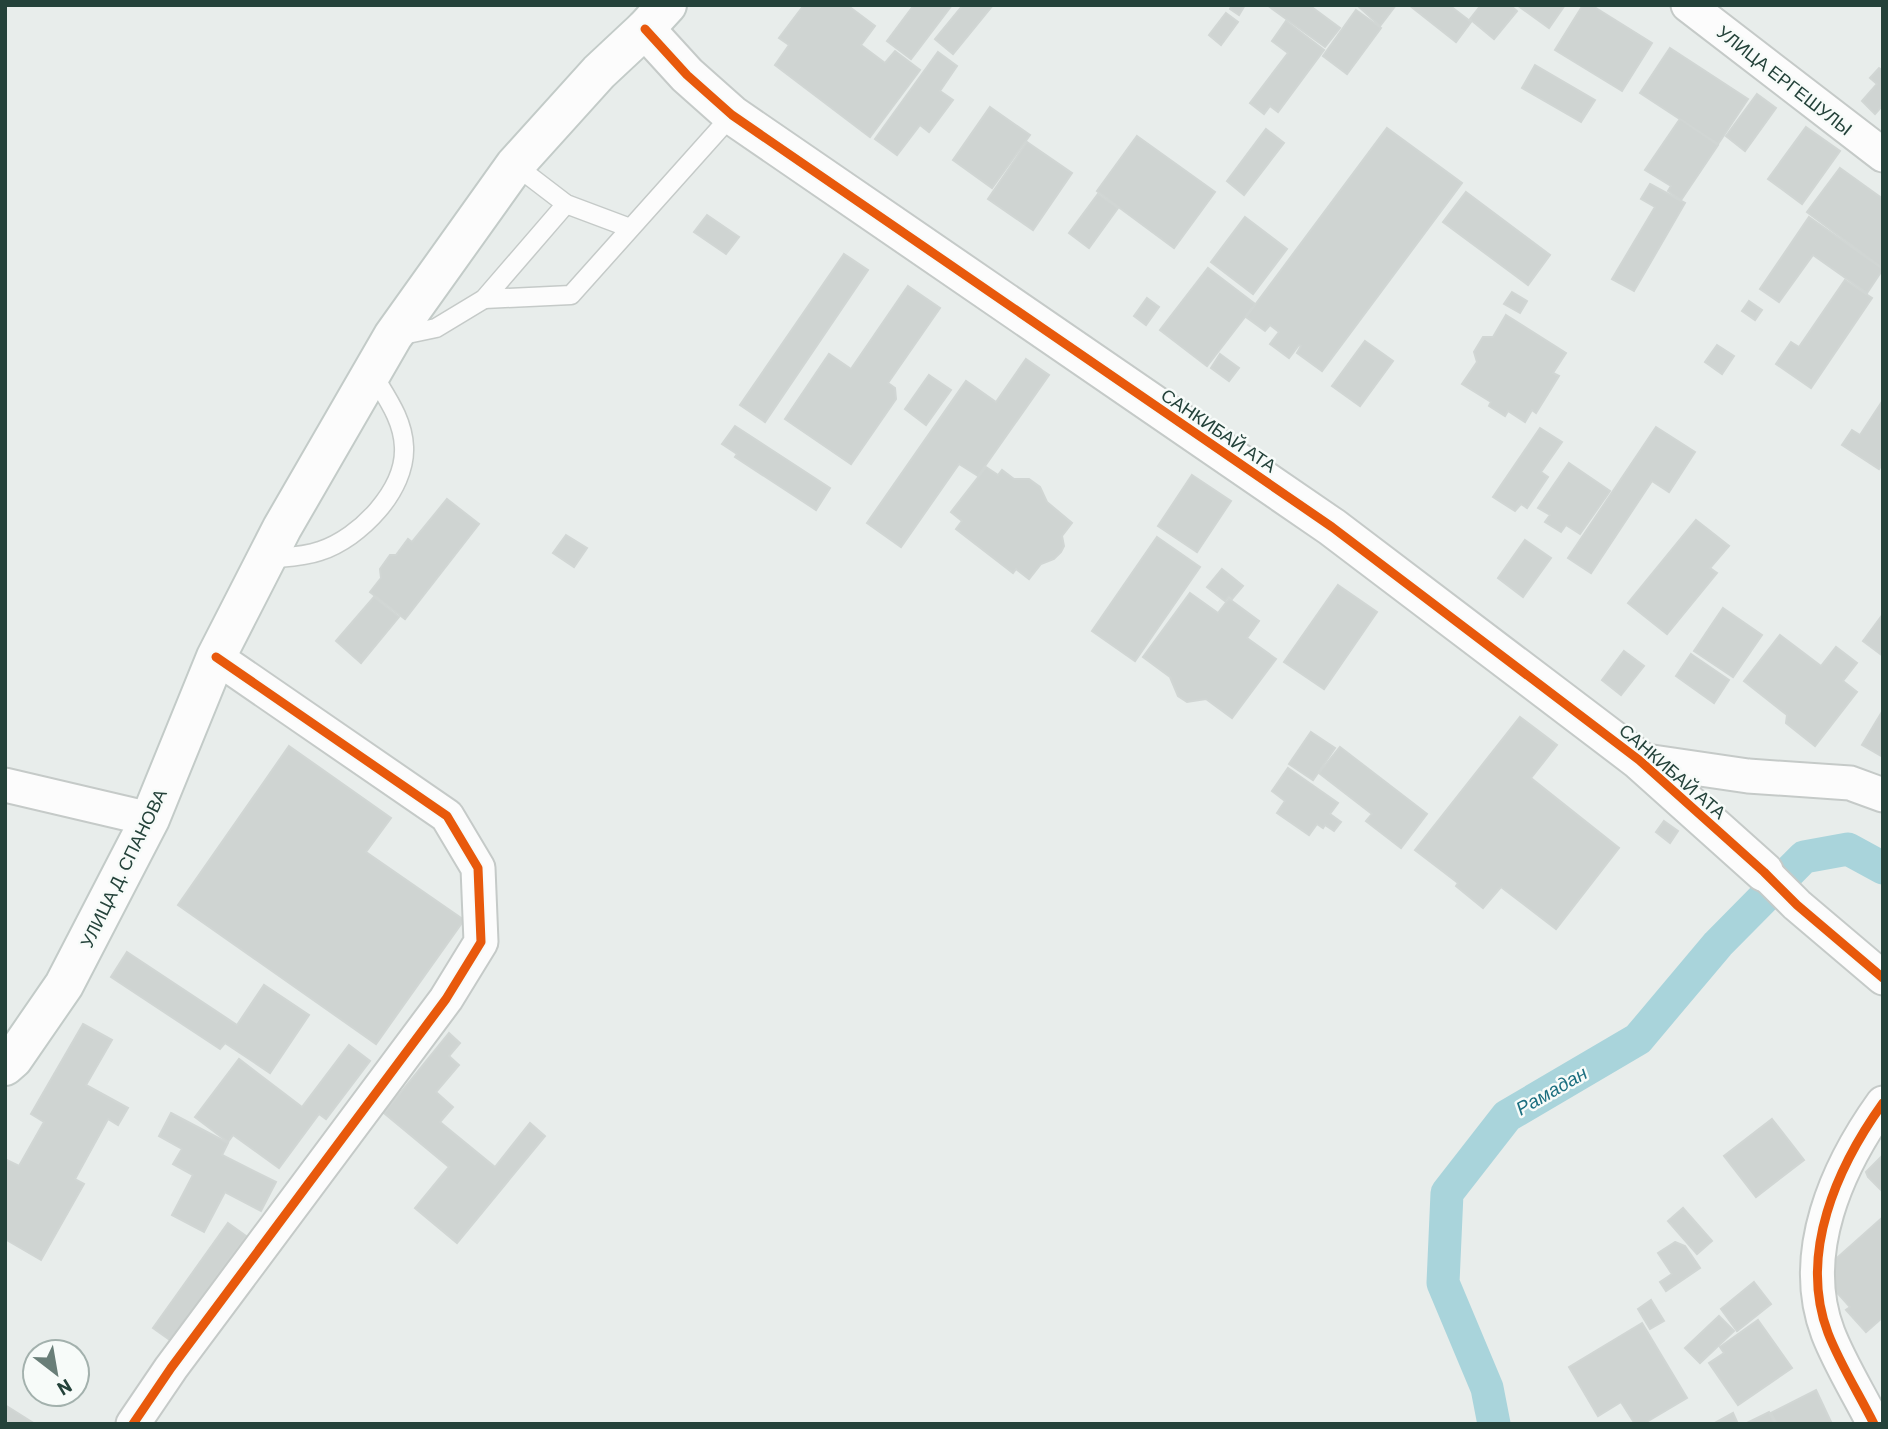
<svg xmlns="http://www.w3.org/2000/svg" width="1888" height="1429" viewBox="0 0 1888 1429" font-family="Barlow,sans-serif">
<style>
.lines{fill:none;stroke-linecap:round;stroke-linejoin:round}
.canal{stroke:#a9d4db;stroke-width:33}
.building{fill:#cfd4d2;stroke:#d1d6d4;stroke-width:2}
.service-casing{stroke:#c5cac8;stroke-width:21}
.minor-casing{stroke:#c5cac8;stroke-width:37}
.tertiary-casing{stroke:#c5cac8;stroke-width:42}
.secondary-casing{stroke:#c3cbc8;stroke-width:42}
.service{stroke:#fcfcfc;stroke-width:18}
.minor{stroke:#fcfcfc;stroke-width:33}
.tertiary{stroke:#fcfcfc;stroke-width:38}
.secondary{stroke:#fcfcfc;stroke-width:38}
.cycleway-casing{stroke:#f7fbf9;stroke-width:13}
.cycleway{stroke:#e8590c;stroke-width:9}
.labels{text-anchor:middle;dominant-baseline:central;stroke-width:5;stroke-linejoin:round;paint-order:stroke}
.street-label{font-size:18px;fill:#24423a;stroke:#f7fbf9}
.water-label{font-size:19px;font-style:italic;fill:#1c6f80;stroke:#f7fbf9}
</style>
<rect width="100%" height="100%" fill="#e8edeb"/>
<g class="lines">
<!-- canal -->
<path class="canal" d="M1494,1424l-7,-36 -44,-105 4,-90 60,-77 131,-77 80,-95 86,-87 44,-8 35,19"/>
</g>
<!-- building -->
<g class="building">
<path d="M804,5h43l28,21 -14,19 24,18 10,-12 25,19 -50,67 -95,-72 14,-20 -10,-7z"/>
<path d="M914,5h38l-41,54 -24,-18z"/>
<path d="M963,5h30l-40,49 -18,-15z"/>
<path d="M1232,5h13l-6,10 -9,-6z"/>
<path d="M1267,5h42l31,23 -15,19z"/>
<path d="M1357,5h39l-16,21z"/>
<path d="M1409,5h40l22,17 -15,20z"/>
<path d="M1481,5h29l7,6 -23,28 -24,-20z"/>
<path d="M1517,5h48l-16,23z"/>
<path d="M1583,5h8l61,38 -30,48 -67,-41z"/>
<path d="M1356,10l25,18 -34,46 -24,-18z"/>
<path d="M1226,13l12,9 -17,23 -12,-10z"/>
<path d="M1286,21l38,29 -46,62 -8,-6 -6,8 -14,-11 38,-50 -16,-12z"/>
<path d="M1670,48l78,51 -30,45 -78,-51z"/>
<path d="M938,52l19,14 -17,25 13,9 -24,32 -9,-7 -23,30 -22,-16z"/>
<path d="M1535,65l60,35 -14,22 -59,-34z"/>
<path d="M1879,68l4,3v34l-8,9 -13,-13 15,-17 -7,-6z"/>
<path d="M1757,94l19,14 -31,43 -19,-15z"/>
<path d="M990,107l40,28 -38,53 -39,-28z"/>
<path d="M1680,119l38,26 -37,55 -13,-9 3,-5 -26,-16z"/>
<path d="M1806,127l34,24 -38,53 -34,-25z"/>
<path d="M1387,128l75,55 -140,188 -25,-18 4,-7 -2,-1 -10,13 -19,-14 9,-12 -9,-7 -5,6 -19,-14z"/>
<path d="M1266,129l18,14 -40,52 -17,-14z"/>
<path d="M1137,136l78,56 -41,56 -77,-57z"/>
<path d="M1027,142l45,31 -39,57 -45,-31z"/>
<path d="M1840,168l43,31 -2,68 -74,-55z"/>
<path d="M1650,184l35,19 -51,88 -22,-12 43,-72 -14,-8z"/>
<path d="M1466,192l84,63 -22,30 -85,-63z"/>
<path d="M1098,194l20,14 -29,40 -20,-15z"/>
<path d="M707,215l32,22 -13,17 -32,-22z"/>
<path d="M1245,217l42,32 -34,45 -42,-32z"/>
<path d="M1809,217l74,52 -16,24 -54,-38 -34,47 -19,-13z"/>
<path d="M844,254l24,16 -103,152 -25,-17z"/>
<path d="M1208,268l47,36 -48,62 -47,-36z"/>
<path d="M1845,280l27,18 -61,90 -35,-24 15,-22 8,5z"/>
<path d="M908,286l32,22 -52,75 7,5 1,11 -45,65 -66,-45 44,-65 22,15z"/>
<path d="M1512,292l15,9 -7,12 -16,-9z"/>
<path d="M1147,298l12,9 -13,18 -12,-9z"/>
<path d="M1749,301l13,9 -7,10 -13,-9z"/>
<path d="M1506,315l60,38 -13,20 6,3 -23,37 -4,-3 -7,12 -17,-11 -3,5 -16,-10 2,-4 -29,-18 15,-22 -3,-10 9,-15h10z"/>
<path d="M1365,341l28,20 -33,45 -28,-20z"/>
<path d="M1717,345l17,11 -12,18 -17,-12z"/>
<path d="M1220,354l19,14 -10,13 -18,-13z"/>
<path d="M1026,359l23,16 -71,101 -19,-12 -58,83 -34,-24 99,-142 30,21z"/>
<path d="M929,375l22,15 -25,35 -21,-16z"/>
<path d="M1883,400v63l-4,6 -37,-24 10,-15 8,5z"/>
<path d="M735,426l95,62 -14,22 -81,-53 2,-3 -15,-10z"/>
<path d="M1656,427l39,25 -26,40 -17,-11 -61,92 -23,-15z"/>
<path d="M1540,428l22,14 -21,30 7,5 -21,31 -6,-4 -6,7 -22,-14z"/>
<path d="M1569,463l41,28 -30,43 -14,-9 -5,7 -16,-10 5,-7 -12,-7z"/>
<path d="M986,467l12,8 4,-5 12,9h15l11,8 7,15 25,21 -10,13 2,10 -3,6 -7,7 -13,5 -12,15 -13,-10 -3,4 -57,-44 6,-8 -11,-9z"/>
<path d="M1192,475l39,26 -34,51 -39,-26z"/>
<path d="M447,499l32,25 -74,95 -35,-27 11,-14 -1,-9 10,-14h6l12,-16 4,3z"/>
<path d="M1696,520l33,26 -19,22 7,5 -50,61 -39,-31z"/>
<path d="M566,535l21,13 -13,19 -21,-14z"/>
<path d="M1157,537l43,30 -65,94 -43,-30z"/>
<path d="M1525,540l26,18 -28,39 -25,-19z"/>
<path d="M1222,569l21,17 -11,13 -3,-3 -4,5 -18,-14z"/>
<path d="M1338,585l39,27 -53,77 -40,-27z"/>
<path d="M1190,593l28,20 11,-14 30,22 -12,17 29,21 -44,59 -26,-19 -19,3 -9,-6 -8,-19 -27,-20z"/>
<path d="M374,597l25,20 -38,46 -25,-22z"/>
<path d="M1723,608l39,27 -29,42 -39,-26z"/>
<path d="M1883,614v42l-20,-15z"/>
<path d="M1780,635l41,31 15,-19 21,16 -14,18 14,11 -42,54 -29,-23 1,-8 -43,-34z"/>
<path d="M1624,651l20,15 -23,29 -19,-15z"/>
<path d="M1691,654l38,26 -15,23 -38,-27z"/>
<path d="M1883,710v47l-21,-12z"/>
<path d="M1520,717l37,28 -26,33 88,70 -63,81 -55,-42 -18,21 -27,-22 2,-3 -43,-33z"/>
<path d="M1311,732l24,16 -22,32 -24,-16z"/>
<path d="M289,746l102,72 -25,34 98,68 -88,124 -198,-139z"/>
<path d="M1340,747l87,67 -26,34 -35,-27 6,-7 -53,-41z"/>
<path d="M1288,768l50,35 -8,11 11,8 -7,9 -9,-6 -2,3 -6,-4 -8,11 -32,-22 8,-12 -13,-10z"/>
<path d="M1664,821l14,10 -8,12 -14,-11z"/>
<path d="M127,952l110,73 27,-40 45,30 -39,58 -45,-30 -5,6 -109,-72z"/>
<path d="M83,1024l29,16 -26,45 42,23 -10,17 -10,-6 -33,60 9,5 -43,76 -36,-21v-80l14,7 25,-44 -13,-8z"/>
<path d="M449,1033l11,10 -11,13 10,9 -23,27 17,15 -13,15 55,45 35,-44 15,13 -88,107 -42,-35 34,-41 -65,-54z"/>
<path d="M349,1045l21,16 -44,58 -7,-5 -40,54 -46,-33 -5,7 -33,-25 44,-58 63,48z"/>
<path d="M171,1113l57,30 -6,12 54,27 -15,29 -36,-19 -21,40 -32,-17 21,-40 -20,-11 9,-15 -23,-13z"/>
<path d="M1772,1119l32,41 -48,37 -32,-41z"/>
<path d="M1881,1157l2,2v33l-15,-15 -2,-5z"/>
<path d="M1683,1208l29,33 -15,13 -29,-33z"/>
<path d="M1883,1217v100l-17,15 -20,-22 4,-3 -25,-28 10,-8 -6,-6z"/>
<path d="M228,1223l18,13 -76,104 -17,-12z"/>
<path d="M1675,1242l10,4 15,22 -34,23 -6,-9 12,-8 -14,-21z"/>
<path d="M1754,1282l17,22 -34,27 -16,-22z"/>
<path d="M1651,1300l13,21 -14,8 -12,-20z"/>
<path d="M1719,1316l15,15 -34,32 -15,-15z"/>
<path d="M1758,1320l34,48 -54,37 -29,-42 15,-10 -4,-6z"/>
<path d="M1642,1323l45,75 -44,26h-8l-14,-22 -23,14 -29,-49z"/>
<path d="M1816,1390l16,34h-55l-6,-11z"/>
<path d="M5,1405l30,19h-30z"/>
<path d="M1769,1412l6,12h-30z"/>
<path d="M1733,1413l5,11h-25z"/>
</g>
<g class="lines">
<defs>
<g id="service">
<path d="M515,165l51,39 64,24"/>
<path d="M484,299l87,-4 161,-180"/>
<path d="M398,336l38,-8 48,-29 82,-95"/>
<path d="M267,559c18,-2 36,-2 53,-8 40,-13 86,-61 84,-104 -1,-28 -18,-50 -32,-74"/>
</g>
<g id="minor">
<path d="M1688,5l195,150"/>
<path d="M1639,760l109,16 102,7 33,12"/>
<path d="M5,785l145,34"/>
<path d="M1764,872l33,33 86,73"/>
<path d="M133,1424l38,-56 275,-369 35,-57 -3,-74 -31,-52 -231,-159"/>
<path d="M1874,1424c-15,-30 -34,-60 -46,-91 -30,-79 9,-166 55,-230"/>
</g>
<path id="tertiary" d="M645,29l42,46 45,40 600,412 307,233 125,112"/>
<path id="secondary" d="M5,1066l8,-7 51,-74 86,-166 66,-162 66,-129 111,-192 122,-171 84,-93 46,-43 22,-24"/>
</defs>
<!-- service casing -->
<use href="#service" class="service-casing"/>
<!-- minor casing -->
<use href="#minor" class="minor-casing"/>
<!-- tertiary casing -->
<use href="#tertiary" class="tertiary-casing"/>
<!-- secondary casing -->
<use href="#secondary" class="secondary-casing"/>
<!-- service -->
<use href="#service" class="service"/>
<!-- minor -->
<use href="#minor" class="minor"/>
<!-- tertiary -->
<use href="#tertiary" class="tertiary"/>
<!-- secondary -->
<use href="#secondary" class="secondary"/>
<defs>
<g id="cycleway">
<path d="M645,29l42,46 45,40 600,412 307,233 125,112 33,33 86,73"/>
<path d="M133,1424l38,-56 275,-369 35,-57 -3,-74 -31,-52 -231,-159"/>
<path d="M1874,1424c-15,-30 -34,-60 -46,-91 -30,-79 9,-166 55,-230"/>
</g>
</defs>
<!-- cycleway casing -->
<use href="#cycleway" class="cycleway-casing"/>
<!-- cycleway -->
<use href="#cycleway" class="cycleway"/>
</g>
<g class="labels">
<!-- street labels -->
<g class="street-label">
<text transform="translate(1785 80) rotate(38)">УЛИЦА ЕРГЕШУЛЫ</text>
<text transform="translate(1219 430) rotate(34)">САНКИБАЙ АТА</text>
<text transform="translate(1673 771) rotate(41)">САНКИБАЙ АТА</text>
<text transform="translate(123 868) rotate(-64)">УЛИЦА Д. СПАНОВА</text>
</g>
<!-- water labels -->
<g class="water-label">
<text transform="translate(1551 1090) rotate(-30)">Рамадан</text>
</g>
</g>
<!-- border -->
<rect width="1888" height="1429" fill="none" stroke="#24423a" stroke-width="14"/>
<!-- north arrow -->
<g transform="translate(56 1373) rotate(149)"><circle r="33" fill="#f7fbf9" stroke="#a3b1ad" stroke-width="2"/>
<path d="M0-5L12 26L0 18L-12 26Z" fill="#697e78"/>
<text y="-10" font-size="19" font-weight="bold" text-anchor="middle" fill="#24423a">N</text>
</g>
</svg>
